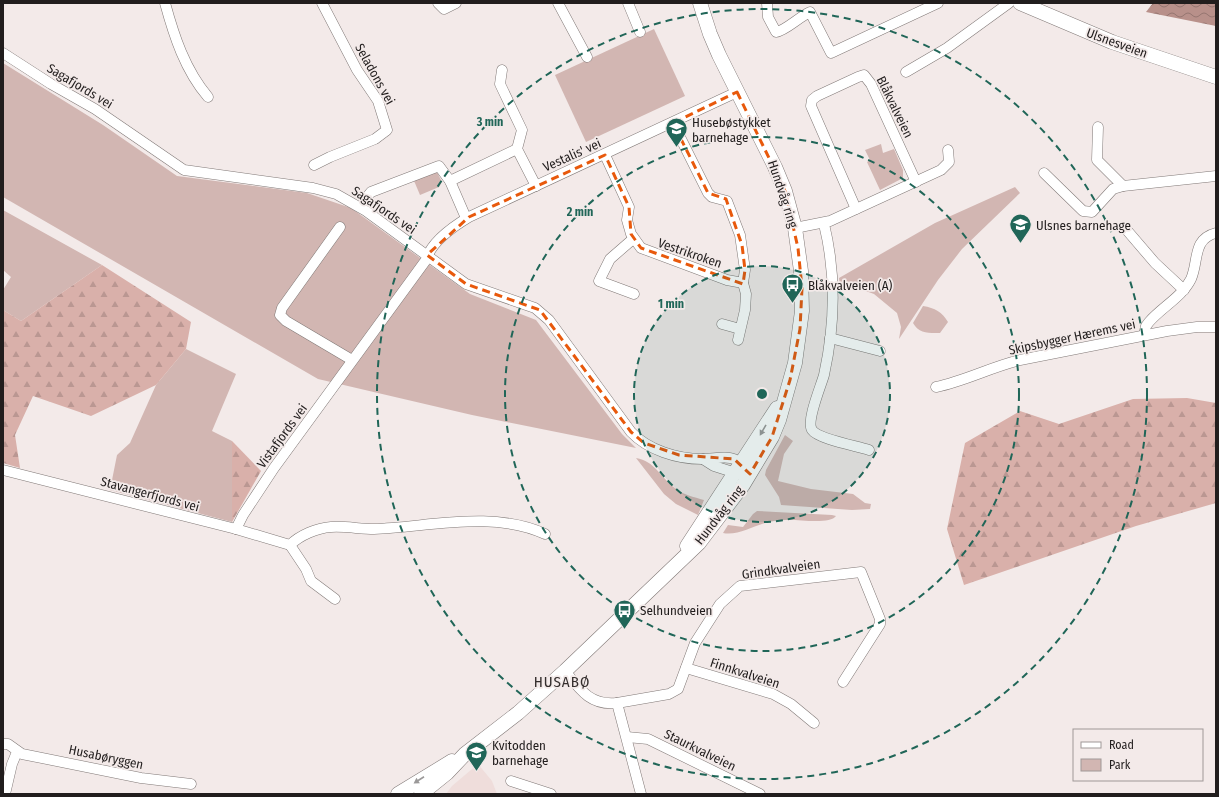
<svg xmlns="http://www.w3.org/2000/svg" width="1219" height="797" viewBox="0 0 1219 797" font-family="'Fira Sans Condensed',sans-serif">
<style>
.built{fill:#efdddb}
.green{fill:#d2b6b2}
.forest{fill:url(#forest-firs)}
.water{fill:url(#water-waves)}
.lines{fill:none;stroke-linecap:round;stroke-linejoin:round}
.street-casing{stroke:#817977;stroke-width:11}
.secondary-casing{stroke:#817977;stroke-width:15}
.street{stroke:#fff;stroke-width:10}
.secondary{stroke:#fff;stroke-width:14}
.oneway{fill:#9b9999}
.marked{fill:none;stroke:#e8590c;stroke-width:3;stroke-dasharray:8 5;stroke-linejoin:round}
.ring{fill:none;stroke:#206658;stroke-width:2;stroke-dasharray:7 5}
.labels{text-anchor:middle;dominant-baseline:central;stroke-width:3.5;stroke-linejoin:round;paint-order:stroke}
.street-label{font-size:13px;fill:#211d1d;stroke:#f3eae9}
.poi-label{font-size:13px;fill:#211d1d;stroke:#f3eae9;text-anchor:start}
.quarter-label{font-size:15px;letter-spacing:1px;fill:#342e2d;stroke:#f3eae9}
.centre{fill:#206658;stroke:#f3eae9;stroke-width:2}
.ring-label{font-size:12px;text-anchor:middle;font-weight:bold;fill:#206658;stroke:#f3eae9;stroke-width:3.5;stroke-linejoin:round;paint-order:stroke}
</style>
<defs>
<pattern id="forest-firs" width="22" height="20" patternUnits="userSpaceOnUse"><rect width="22" height="20" fill="#d9b0aa"/><path d="M5 1l3.5 6h-7zM16 11l3.5 6h-7z" fill="#ba9792"/></pattern>
<pattern id="water-waves" width="16" height="10" patternUnits="userSpaceOnUse"><rect width="16" height="10" fill="#b8908a"/><path d="M0 5q4-4 8 0t8 0" fill="none" stroke="#957570"/></pattern>
</defs>
<rect width="100%" height="100%" fill="#f3eae9"/>
<!-- built -->
<path class="built" d="M478,764l14,17 5,13h-51l6,-8z"/>
<!-- green -->
<g class="green">
<path d="M654,29l31,67 -99,46 -31,-67z"/>
<path d="M3,63l100,62 74,51 130,17 44,15 119,86 66,26 86,114 14,14 -164,-33 -154,-36 -315,-182z"/>
<path d="M881,144l2,9 11,-4 9,21v8l-23,12 -13,-28 3,-2 -5,-10z"/>
<path d="M436,170l6,12 -3,5 -19,8 -8,-19z"/>
<path d="M1015,187l5,6 -58,56 -24,31 -39,59 2,-12 -4,-14 -23,-19 -22,-8h-12l-1,-8 96,-55z"/>
<path d="M3,210l99,55 -81,56 -18,-11v-20l8,-13 -8,-7z"/>
<path d="M923,306c12,2 19,6 25,16l-8,11c-11,0 -21,1 -27,-10z"/>
<path d="M186,349l50,25 -24,57 20,10v81l-122,-32 7,-35 13,-12 26,-58z"/>
<path d="M785,435l8,6 -9,13 -6,27 33,8 42,5 12,9 6,1 -1,5 -18,1 -71,-5 -2,-8 -14,-22 1,-5z"/>
<path d="M636,458c19,3 24,19 39,30 8,7 19,9 29,12l-6,15 -22,-11 -12,-10z"/>
<path d="M757,511l75,4 4,1c-6,9 -39,3 -50,4 -7,0 -15,1 -21,3 -13,4 -29,13 -42,10l5,-8 15,2 10,-13z"/>
</g>
<!-- forest -->
<g class="forest">
<path d="M102,265l89,57 -5,27 -30,36 -65,31 -58,-20 -18,39 5,33 -17,-5v-153l18,11z"/>
<path d="M1187,398l29,5v100l-80,23 -172,59 -17,-56 18,-86 55,-32 39,13 74,-25z"/>
<path d="M232,441l29,30 -29,51z"/>
</g>
<!-- water -->
<path class="water" d="M1153,3h63v23l-70,-14z"/>
<g class="lines">
<defs>
<g id="street">
<path d="M165,3c9,33 20,67 43,94"/>
<path d="M438,3l6,6 12,-6"/>
<path d="M558,3l29,54"/>
<path d="M628,3l12,29"/>
<path d="M767,3l1,14 8,15c9,-1 23,-15 34,-20l21,41 107,-50"/>
<path d="M3,53l48,31 44,25 89,61 129,18 23,6 30,17 100,73 69,24 14,12 82,112c17,18 46,27 71,27 17,0 31,-7 44,9"/>
<path d="M502,70l-2,14 22,46 -5,19 19,37"/>
<path d="M906,72l41,-24 62,-45"/>
<path d="M673,123l35,70 4,4 15,4 13,34 5,35 -2,13 3,11 -1,16 -7,30"/>
<path d="M1098,127l-1,33 26,26"/>
<path d="M605,155l24,52 -2,13 4,14 10,14 86,32 16,3"/>
<path d="M314,165l16,-8 45,-18 12,-9 -9,-29 -21,-31 -35,-67"/>
<path d="M1044,173l39,38 9,1 21,-23 10,-3 93,-10"/>
<path d="M450,181l67,-32"/>
<path d="M366,198l5,-6 68,-26 11,15 16,37"/>
<path d="M856,209l-45,-103 1,-6 5,-4 41,-19 6,-2 7,9 45,98"/>
<path d="M824,224c12,49 11,101 0,151 -3,11 -18,46 -12,55 6,9 45,16 57,20"/>
<path d="M340,227l-58,81 -2,7 6,6 66,39"/>
<path d="M795,228l35,-7 111,-51 8,-8 -1,-12"/>
<path d="M1125,228l30,35 29,27"/>
<path d="M633,239l-23,20 -11,22 35,13"/>
<path d="M722,324l18,5"/>
<path d="M1144,335l2,-9 3,-4c13,-15 33,-25 42,-43 8,-18 1,-40 25,-46"/>
<path d="M830,338l50,13"/>
<path d="M936,387c29,-6 55,-20 84,-27l147,-29 30,-4h19"/>
<path d="M703,459l11,7 25,8"/>
<path d="M3,470l233,59 54,16"/>
<path d="M236,529l7,-14 31,-47 152,-208c5,-18 28,-34 43,-43l268,-125"/>
<path d="M335,599l-24,-18 -5,-12 -16,-24c10,-10 27,-17 41,-18 14,-1 29,2 43,2 55,-2 119,-19 171,5"/>
<path d="M686,668l87,26 18,10 23,19"/>
<path d="M565,671c15,19 26,35 52,32l24,91"/>
<path d="M617,703l52,-9 9,-5 17,-46 25,-39 20,-18 121,-14 19,47v5l-37,58"/>
<path d="M627,737l21,2 112,55"/>
<path d="M3,744h5l14,10 119,24 50,6"/>
<path d="M511,781l40,13"/>
<path d="M5,794l7,-30 5,-12"/>
</g>
<g id="secondary">
<path d="M1020,3l92,39 104,35"/>
<path d="M687,546l90,-138"/>
<path d="M398,794l54,-33"/>
<path d="M421,794l26,-21 18,-19 53,-41 47,-42 134,-128 44,-58 29,-48 7,-17 16,-57 7,-52 -1,-40 -6,-43 -10,-37 -10,-24 -56,-112 -9,-21 -10,-31"/>
</g>
</defs>
<!-- street casing -->
<use href="#street" class="street-casing"/>
<!-- secondary casing -->
<use href="#secondary" class="secondary-casing"/>
<!-- street -->
<use href="#street" class="street"/>
<!-- secondary -->
<use href="#secondary" class="secondary"/>
</g>
<!-- one-way arrows -->
<defs><path id="oneway-solid" d="M-6-.8H1V-3.2L6.5 0L1 3.2V.8H-6Z"/></defs>
<g class="oneway">
<use href="#oneway-solid" transform="translate(763 430) rotate(120)"/>
<use href="#oneway-solid" transform="translate(419 780) rotate(147)"/>
</g>
<!-- marked area -->
<path class="marked" d="M737,92l48,99 13,57 4,40 -2,41 -10,51 -18,57 -22,37 -16,-15 -55,-4 -35,-12 -13,-11 -91,-122 -74,-26 -39,-29 42,-38 136,-62 24,52 2,27 10,14 102,36 2,-14 -3,-25 -16,-46 -18,-6 -35,-70z"/>
<!-- distance rings -->
<circle cx="762" cy="394" r="128" fill="#206658" fill-opacity=".12"/>
<g class="ring">
<circle cx="762" cy="394" r="128"/>
<circle cx="762" cy="394" r="257"/>
<circle cx="762" cy="394" r="385"/>
</g>
<!-- icons -->
<defs>
<symbol id="school-pin" viewBox="-11 -11 22 30"><path d="M0 17L-7.5 6A9.5 9.5 0 1 1 7.5 6Z" fill="#206658" stroke="#f3eae9"/><path d="M0-5L7-2L0 1L-7-2ZM-4 1L0 2.5L4 1V4Q0 6-4 4Z" fill="#fff"/></symbol>
<symbol id="bus-pin" viewBox="-11 -11 22 30"><path d="M0 17L-7.5 6A9.5 9.5 0 1 1 7.5 6Z" fill="#206658" stroke="#f3eae9"/><path d="M-5-6H5V4H4V6H2V4H-2V6H-4V4H-5ZM-3.5-4V0h7V-4ZM-3.5 1.2v1.5H-2V1.2ZM2 1.2v1.5H3.5V1.2Z" fill="#fff"/></symbol>
</defs>
<g fill-rule="evenodd">
<use href="#school-pin" x="664" y="116" width="25" height="34"/>
<use href="#school-pin" x="1008" y="212" width="25" height="34"/>
<use href="#bus-pin" x="780" y="272" width="25" height="34"/>
<use href="#bus-pin" x="612" y="598" width="25" height="34"/>
<use href="#school-pin" x="464" y="740" width="25" height="34"/>
</g>
<g class="labels">
<!-- street labels -->
<g class="street-label">
<text transform="translate(1117 43) rotate(20)">Ulsnesveien</text>
<text transform="translate(375 74) rotate(61)">Seladons vei</text>
<text transform="translate(80 86) rotate(31)">Sagafjords vei</text>
<text transform="translate(895 107) rotate(64)">Blåkvalveien</text>
<text transform="translate(572 155) rotate(-24)">Vestalis' vei</text>
<text transform="translate(783 194) rotate(72)">Hundvåg ring</text>
<text transform="translate(384 210) rotate(34)">Sagafjords vei</text>
<text transform="translate(690 253) rotate(19)">Vestrikroken</text>
<text transform="translate(1072 337) rotate(-12)">Skipsbygger Hærems vei</text>
<text transform="translate(282 436) rotate(-54)">Vistafjords vei</text>
<text transform="translate(150 494) rotate(15)">Stavangerfjords vei</text>
<text transform="translate(719 515) rotate(-52)">Hundvåg ring</text>
<text transform="translate(781 569) rotate(-8)">Grindkvalveien</text>
<text transform="translate(745 673) rotate(18)">Finnkvalveien</text>
<text transform="translate(700 750) rotate(26)">Staurkvalveien</text>
<text transform="translate(106 757) rotate(12)">Husabøryggen</text>
</g>
<!-- poi labels -->
<g class="poi-label">
<text x="692" y="122">Husebøstykket<tspan x="692" dy="15">barnehage</tspan></text>
<text x="1036" y="225">Ulsnes barnehage</text>
<text x="808" y="285">Blåkvalveien (A)</text>
<text x="640" y="610">Selhundveien</text>
<text x="492" y="745">Kvitodden<tspan x="492" dy="15">barnehage</tspan></text>
</g>
<!-- quarter labels -->
<g class="quarter-label">
<text x="562" y="682">HUSABØ</text>
</g>
</g>
<circle cx="762" cy="394" r="6" class="centre"/>
<g class="ring-label">
<text x="490" y="126">3 min</text>
<text x="580" y="216">2 min</text>
<text x="671" y="308">1 min</text>
</g>
<!-- border -->
<rect width="1219" height="797" fill="none" stroke="#211d1d" stroke-width="8"/>
<!-- legend -->
<rect x="1073" y="729" width="130" height="52" fill="#f3eae9" stroke="#9f9897"/>
<rect x="1081" y="742" width="20" height="6" fill="#ffffff" stroke="#9f9897"/>
<text x="1109" y="749" font-size="12" fill="#211d1d">Road</text>
<rect x="1081" y="759" width="20" height="12" fill="#d2b6b2" stroke="#9f9897"/>
<text x="1109" y="769" font-size="12" fill="#211d1d">Park</text>
</svg>
